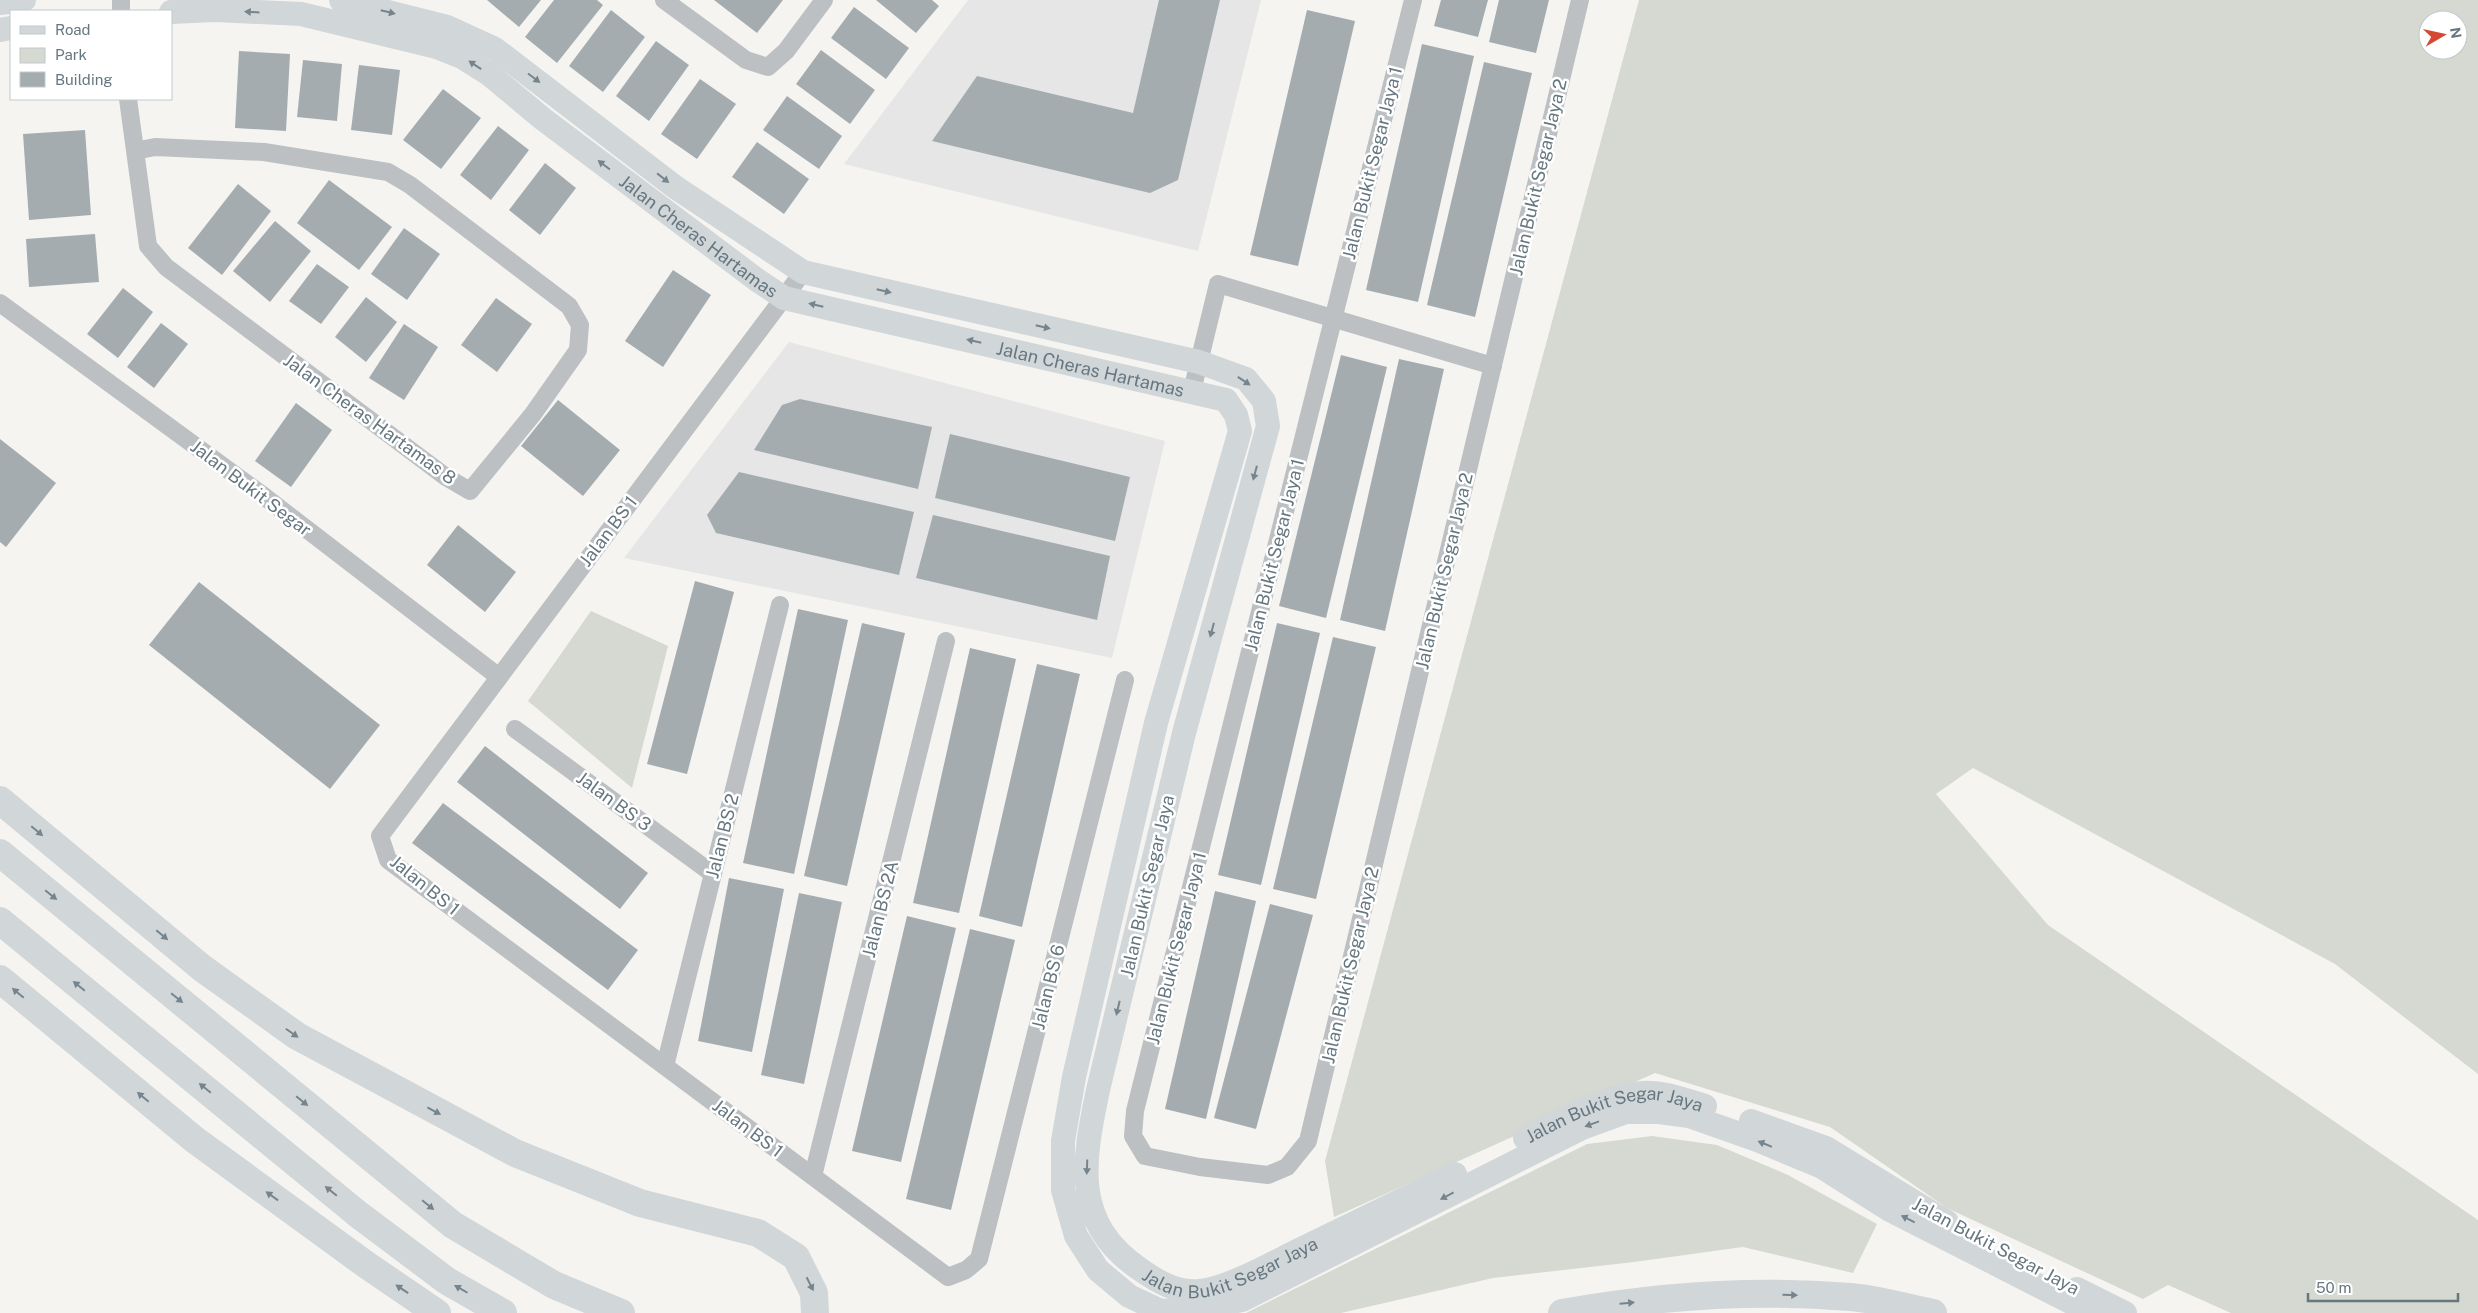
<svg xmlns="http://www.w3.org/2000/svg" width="2478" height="1313" viewBox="0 0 2478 1313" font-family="'Public Sans',sans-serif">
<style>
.built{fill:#e5e6e5}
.green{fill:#d5d9d1;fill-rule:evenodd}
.building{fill:#a4acb0}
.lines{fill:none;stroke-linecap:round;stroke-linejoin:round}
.street{stroke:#bcc0c3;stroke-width:18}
.secondary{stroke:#d1d6d9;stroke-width:24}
.highway{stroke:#d1d6d9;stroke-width:28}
.oneway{fill:#76858d}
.labels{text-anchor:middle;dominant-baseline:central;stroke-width:5;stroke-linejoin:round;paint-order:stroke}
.street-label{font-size:18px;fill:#667780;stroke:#fff}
</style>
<rect width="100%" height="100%" fill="#f5f4f1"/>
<!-- built -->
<g class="built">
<path d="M968,0h293l-63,251 -354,-87z"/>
<path d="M789,342l376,99 -53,217 -488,-100z"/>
</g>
<!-- green -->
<g class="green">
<path d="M1639,0h839v1074l-143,-110 -362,-196 -37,26 112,131 430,295v93h-247l-63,-28 -25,14 -196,-91 -117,-81 -175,-54 -321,144 -9,-56zM2428,20h30v30h-30z"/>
<path d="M591,611l77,35 -36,142 -104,-87z"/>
<path d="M1652,1136l65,9 71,30 89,49 -24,49 -110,-26 -109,15 -141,16 -152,35h-95l341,-169z"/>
</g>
<!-- building -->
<g class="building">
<path d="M487,0h54l-22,27z"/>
<path d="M554,0h43l6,5 -46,58 -32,-26z"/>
<path d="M714,0h69l-26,33z"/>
<path d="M876,0h56l7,6 -23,27z"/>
<path d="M1159,0h61l-42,180 -28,13 -218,-52 45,-65 156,37z"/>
<path d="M1441,0h47l-10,37 -44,-11z"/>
<path d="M1499,0h50l-13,53 -47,-11z"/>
<path d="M854,7l55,41 -23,31 -55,-41z"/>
<path d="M611,10l34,27 -42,55 -34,-26z"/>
<path d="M1307,10l48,11 -57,245 -48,-11z"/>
<path d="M656,41l33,24 -40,56 -33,-25z"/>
<path d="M1422,44l52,12 -56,246 -52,-12z"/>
<path d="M821,50l54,40 -25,34 -54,-40z"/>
<path d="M239,51l51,3 -4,77 -51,-3z"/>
<path d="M303,60l39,4 -5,57 -40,-4z"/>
<path d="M1484,62l48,11 -57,244 -48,-12z"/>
<path d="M359,65l41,5 -8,65 -41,-5z"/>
<path d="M700,79l36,25 -39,55 -36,-25z"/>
<path d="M443,89l38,29 -40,51 -38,-29z"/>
<path d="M787,96l55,40 -23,33 -56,-39z"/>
<path d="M498,126l31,24 -38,50 -31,-25z"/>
<path d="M85,130l6,85 -62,5 -6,-86z"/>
<path d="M757,142l52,37 -25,35 -52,-37z"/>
<path d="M545,163l31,25 -36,47 -31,-25z"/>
<path d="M329,180l63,47 -33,43 -62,-47z"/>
<path d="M238,184l33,27 -49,64 -34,-27z"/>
<path d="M275,221l36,30 -41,51 -37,-31z"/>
<path d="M404,228l36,26 -33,46 -36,-26z"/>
<path d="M95,234l4,48 -70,5 -3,-48z"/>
<path d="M317,264l32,23 -28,37 -32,-23z"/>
<path d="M673,270l38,25 -48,72 -38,-26z"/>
<path d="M123,288l30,24 -35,46 -31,-24z"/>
<path d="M366,297l31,25 -31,40 -31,-25z"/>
<path d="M496,298l36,26 -35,48 -36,-27z"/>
<path d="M161,323l27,21 -34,44 -27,-21z"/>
<path d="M404,324l34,23 -34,53 -35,-22z"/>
<path d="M1341,355l46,12 -61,251 -47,-12z"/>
<path d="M1399,359l45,10 -59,262 -45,-11z"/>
<path d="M800,399l132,28 -14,62 -164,-39 28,-45z"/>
<path d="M558,400l62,50 -37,46 -62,-50z"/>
<path d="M296,403l36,27 -41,57 -36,-26z"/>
<path d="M950,434l180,43 -15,64 -180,-43z"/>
<path d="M0,439l56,44 -50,64 -6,-5z"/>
<path d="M739,472l175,40 -15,63 -183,-42 -9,-18z"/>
<path d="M933,515l177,41 -13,64 -181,-42z"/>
<path d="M458,525l58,47 -31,40 -58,-47z"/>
<path d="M695,581l39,11 -47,182 -40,-10z"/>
<path d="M199,582l181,143 -50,64 -181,-144z"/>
<path d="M798,609l50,11 -54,254 -51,-11z"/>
<path d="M862,623l43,10 -58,253 -43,-10z"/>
<path d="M1277,623l43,10 -59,252 -43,-10z"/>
<path d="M1333,637l43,10 -60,252 -43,-10z"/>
<path d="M970,648l46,11 -57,254 -46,-10z"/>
<path d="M1037,664l43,10 -58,253 -43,-11z"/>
<path d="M485,746l163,127 -28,36 -163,-127z"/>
<path d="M443,803l195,147 -30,40 -196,-147z"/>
<path d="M729,878l55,11 -32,163 -54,-11z"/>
<path d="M1215,891l41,10 -50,218 -41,-10z"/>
<path d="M799,893l43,9 -38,182 -43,-9z"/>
<path d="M1270,904l43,11 -57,214 -42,-11z"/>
<path d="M907,916l49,12 -55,234 -49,-11z"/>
<path d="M970,929l45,11 -64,270 -45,-11z"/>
</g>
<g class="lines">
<!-- street -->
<g class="street">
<path d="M121,0v11"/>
<path d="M664,0l82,60 22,7 18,-16 38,-51"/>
<path d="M1413,0l-278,1111 -2,25 12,20 55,11 68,8 19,-8 21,-26 272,-1141"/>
<path d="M128,99l20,147 18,21 280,210 24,14 63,-77 45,-64 2,-25 -11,-19 -159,-121 -22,-13 -124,-20 -109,-5 -20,4"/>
<path d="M803,272l-423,564 8,24 560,417 18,-7 13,-11 146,-579"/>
<path d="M0,303l261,191 238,183"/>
<path d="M1192,391l26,-107 275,82"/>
<path d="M515,729l198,145"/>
<path d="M665,1066l115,-461"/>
<path d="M813,1176l133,-535"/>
</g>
<!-- secondary -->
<g class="secondary">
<path id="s1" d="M341,0l106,27 48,22 180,138 128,85 396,90 47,17 18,22 4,25 -84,307 -86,357c-15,72 -27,133 43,180 17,12 36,23 59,21 28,-3 69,-26 95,-39 53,-26 107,-52 160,-78"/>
<path d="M0,3l24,-3"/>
<path id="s2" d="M171,12l44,-2 86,4 136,33 25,10 27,17 54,45 214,161 27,18 442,102 10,15 4,16 -84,292 -82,354 -11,64v49l13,46 22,34 31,26 32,15 43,-3 38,-8 340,-172 44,-16h33l30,4 68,24 65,27 68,43 202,103"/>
<path d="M0,30l11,-2"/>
<path d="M1751,1121l75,27 121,74"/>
<path id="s3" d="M1525,1138c32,-17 80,-42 117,-45 21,-2 43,7 63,13"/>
<path d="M2077,1289l48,24"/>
</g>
<!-- highway -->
<g class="highway">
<path d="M0,800l202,168 95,68 218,117 125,50 118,30 38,24 18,36 1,20"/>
<path d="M0,853l453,372 101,60 67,28"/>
<path d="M0,921l359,294 88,66 56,32"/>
<path d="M0,979l195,161 173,126 69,47"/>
<path d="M1562,1313c95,-17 193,-24 288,-16 28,2 56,11 83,16"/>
</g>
</g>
<!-- one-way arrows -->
<defs><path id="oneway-solid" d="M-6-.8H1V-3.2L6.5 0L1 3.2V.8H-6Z" transform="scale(1.25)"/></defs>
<g class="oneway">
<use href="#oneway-solid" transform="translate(252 12) rotate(-177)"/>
<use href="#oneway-solid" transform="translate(388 12) rotate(14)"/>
<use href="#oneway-solid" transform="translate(475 65) rotate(-146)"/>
<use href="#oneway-solid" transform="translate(534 78) rotate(37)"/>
<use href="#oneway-solid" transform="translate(604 165) rotate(-143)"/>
<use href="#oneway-solid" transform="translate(663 178) rotate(38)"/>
<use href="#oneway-solid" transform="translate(884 291) rotate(13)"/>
<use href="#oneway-solid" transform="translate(816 305) rotate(-167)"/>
<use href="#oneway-solid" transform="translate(1043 327) rotate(13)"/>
<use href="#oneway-solid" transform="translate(974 341) rotate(-167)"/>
<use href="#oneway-solid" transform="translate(1244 381) rotate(34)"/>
<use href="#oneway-solid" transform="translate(1255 473) rotate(105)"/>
<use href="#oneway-solid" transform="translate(1212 630) rotate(105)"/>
<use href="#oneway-solid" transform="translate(37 831) rotate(40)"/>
<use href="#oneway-solid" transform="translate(51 895) rotate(39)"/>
<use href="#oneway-solid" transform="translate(162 935) rotate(40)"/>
<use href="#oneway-solid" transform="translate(79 986) rotate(-141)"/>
<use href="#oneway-solid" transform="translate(18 993) rotate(-140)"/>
<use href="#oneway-solid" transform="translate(177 998) rotate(39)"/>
<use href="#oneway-solid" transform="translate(1118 1008) rotate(103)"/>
<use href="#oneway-solid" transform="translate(292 1033) rotate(35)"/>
<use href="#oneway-solid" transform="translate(205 1088) rotate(-141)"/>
<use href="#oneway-solid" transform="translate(143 1097) rotate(-140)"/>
<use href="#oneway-solid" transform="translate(302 1101) rotate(39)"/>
<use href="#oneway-solid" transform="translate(434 1111) rotate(28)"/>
<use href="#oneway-solid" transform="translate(1592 1124) rotate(160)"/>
<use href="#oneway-solid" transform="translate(1765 1144) rotate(-158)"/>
<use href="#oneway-solid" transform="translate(1087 1167) rotate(92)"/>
<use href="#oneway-solid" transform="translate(331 1191) rotate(-141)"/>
<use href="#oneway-solid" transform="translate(272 1196) rotate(-144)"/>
<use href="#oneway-solid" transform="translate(1447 1196) rotate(152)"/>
<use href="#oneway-solid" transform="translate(428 1205) rotate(39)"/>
<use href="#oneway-solid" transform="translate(1908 1219) rotate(-153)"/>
<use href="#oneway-solid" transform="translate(810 1284) rotate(63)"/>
<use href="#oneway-solid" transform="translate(402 1289) rotate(-146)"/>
<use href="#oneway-solid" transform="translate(461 1289) rotate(-150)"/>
<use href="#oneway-solid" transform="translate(1790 1295) rotate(1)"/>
<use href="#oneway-solid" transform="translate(1627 1303) rotate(-5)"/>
</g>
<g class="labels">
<!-- street labels -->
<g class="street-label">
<text transform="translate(1372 163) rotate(-76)">Jalan Bukit Segar Jaya 1</text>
<text transform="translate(1538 177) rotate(-77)">Jalan Bukit Segar Jaya 2</text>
<text stroke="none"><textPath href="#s2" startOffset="594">Jalan Cheras Hartamas</textPath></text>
<text stroke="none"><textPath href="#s2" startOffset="1014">Jalan Cheras Hartamas</textPath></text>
<text transform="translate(370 419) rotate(36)">Jalan Cheras Hartamas 8</text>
<text transform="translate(251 488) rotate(37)">Jalan Bukit Segar</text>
<text transform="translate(608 531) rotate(-53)">Jalan BS 1</text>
<text transform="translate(1274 555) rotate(-76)">Jalan Bukit Segar Jaya 1</text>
<text transform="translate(1444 571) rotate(-77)">Jalan Bukit Segar Jaya 2</text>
<text transform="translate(614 801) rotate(36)">Jalan BS 3</text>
<text transform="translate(722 836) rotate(-76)">Jalan BS 2</text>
<text transform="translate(425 885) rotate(39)">Jalan BS 1</text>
<text transform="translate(1147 886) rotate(-77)">Jalan Bukit Segar Jaya</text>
<text transform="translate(880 909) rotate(-76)">Jalan BS 2A</text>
<text transform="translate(1176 948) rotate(-76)">Jalan Bukit Segar Jaya 1</text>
<text transform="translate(1350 965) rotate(-77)">Jalan Bukit Segar Jaya 2</text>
<text transform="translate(1048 987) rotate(-76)">Jalan BS 6</text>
<text stroke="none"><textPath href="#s3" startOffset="95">Jalan Bukit Segar Jaya</textPath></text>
<text transform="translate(748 1128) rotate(37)">Jalan BS 1</text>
<text transform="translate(1996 1246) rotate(28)">Jalan Bukit Segar Jaya</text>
<text stroke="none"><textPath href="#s1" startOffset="2036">Jalan Bukit Segar Jaya</textPath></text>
</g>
</g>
<!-- legend -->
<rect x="10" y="10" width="162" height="90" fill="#ffffff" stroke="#c2c9cc"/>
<rect x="20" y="26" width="25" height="8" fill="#d1d6d9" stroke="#c2c9cc"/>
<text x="55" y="35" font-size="15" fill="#667780">Road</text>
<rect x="20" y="48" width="25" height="15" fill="#d5d9d1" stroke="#c2c9cc"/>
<text x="55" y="60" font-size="15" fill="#667780">Park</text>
<rect x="20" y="72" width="25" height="15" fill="#a4acb0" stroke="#c2c9cc"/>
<text x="55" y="85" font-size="15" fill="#667780">Building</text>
<!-- north arrow -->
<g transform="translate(2443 35) rotate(81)"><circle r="24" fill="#ffffff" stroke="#c2c9cc"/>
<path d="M0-4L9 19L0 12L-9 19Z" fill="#d54831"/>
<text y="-8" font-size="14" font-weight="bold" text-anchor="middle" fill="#667780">N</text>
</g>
<!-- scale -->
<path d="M2308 1293v8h150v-8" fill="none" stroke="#667780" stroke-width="2.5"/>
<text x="2316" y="1293" font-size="15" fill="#667780" stroke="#ffffff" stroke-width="4" paint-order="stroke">50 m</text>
</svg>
